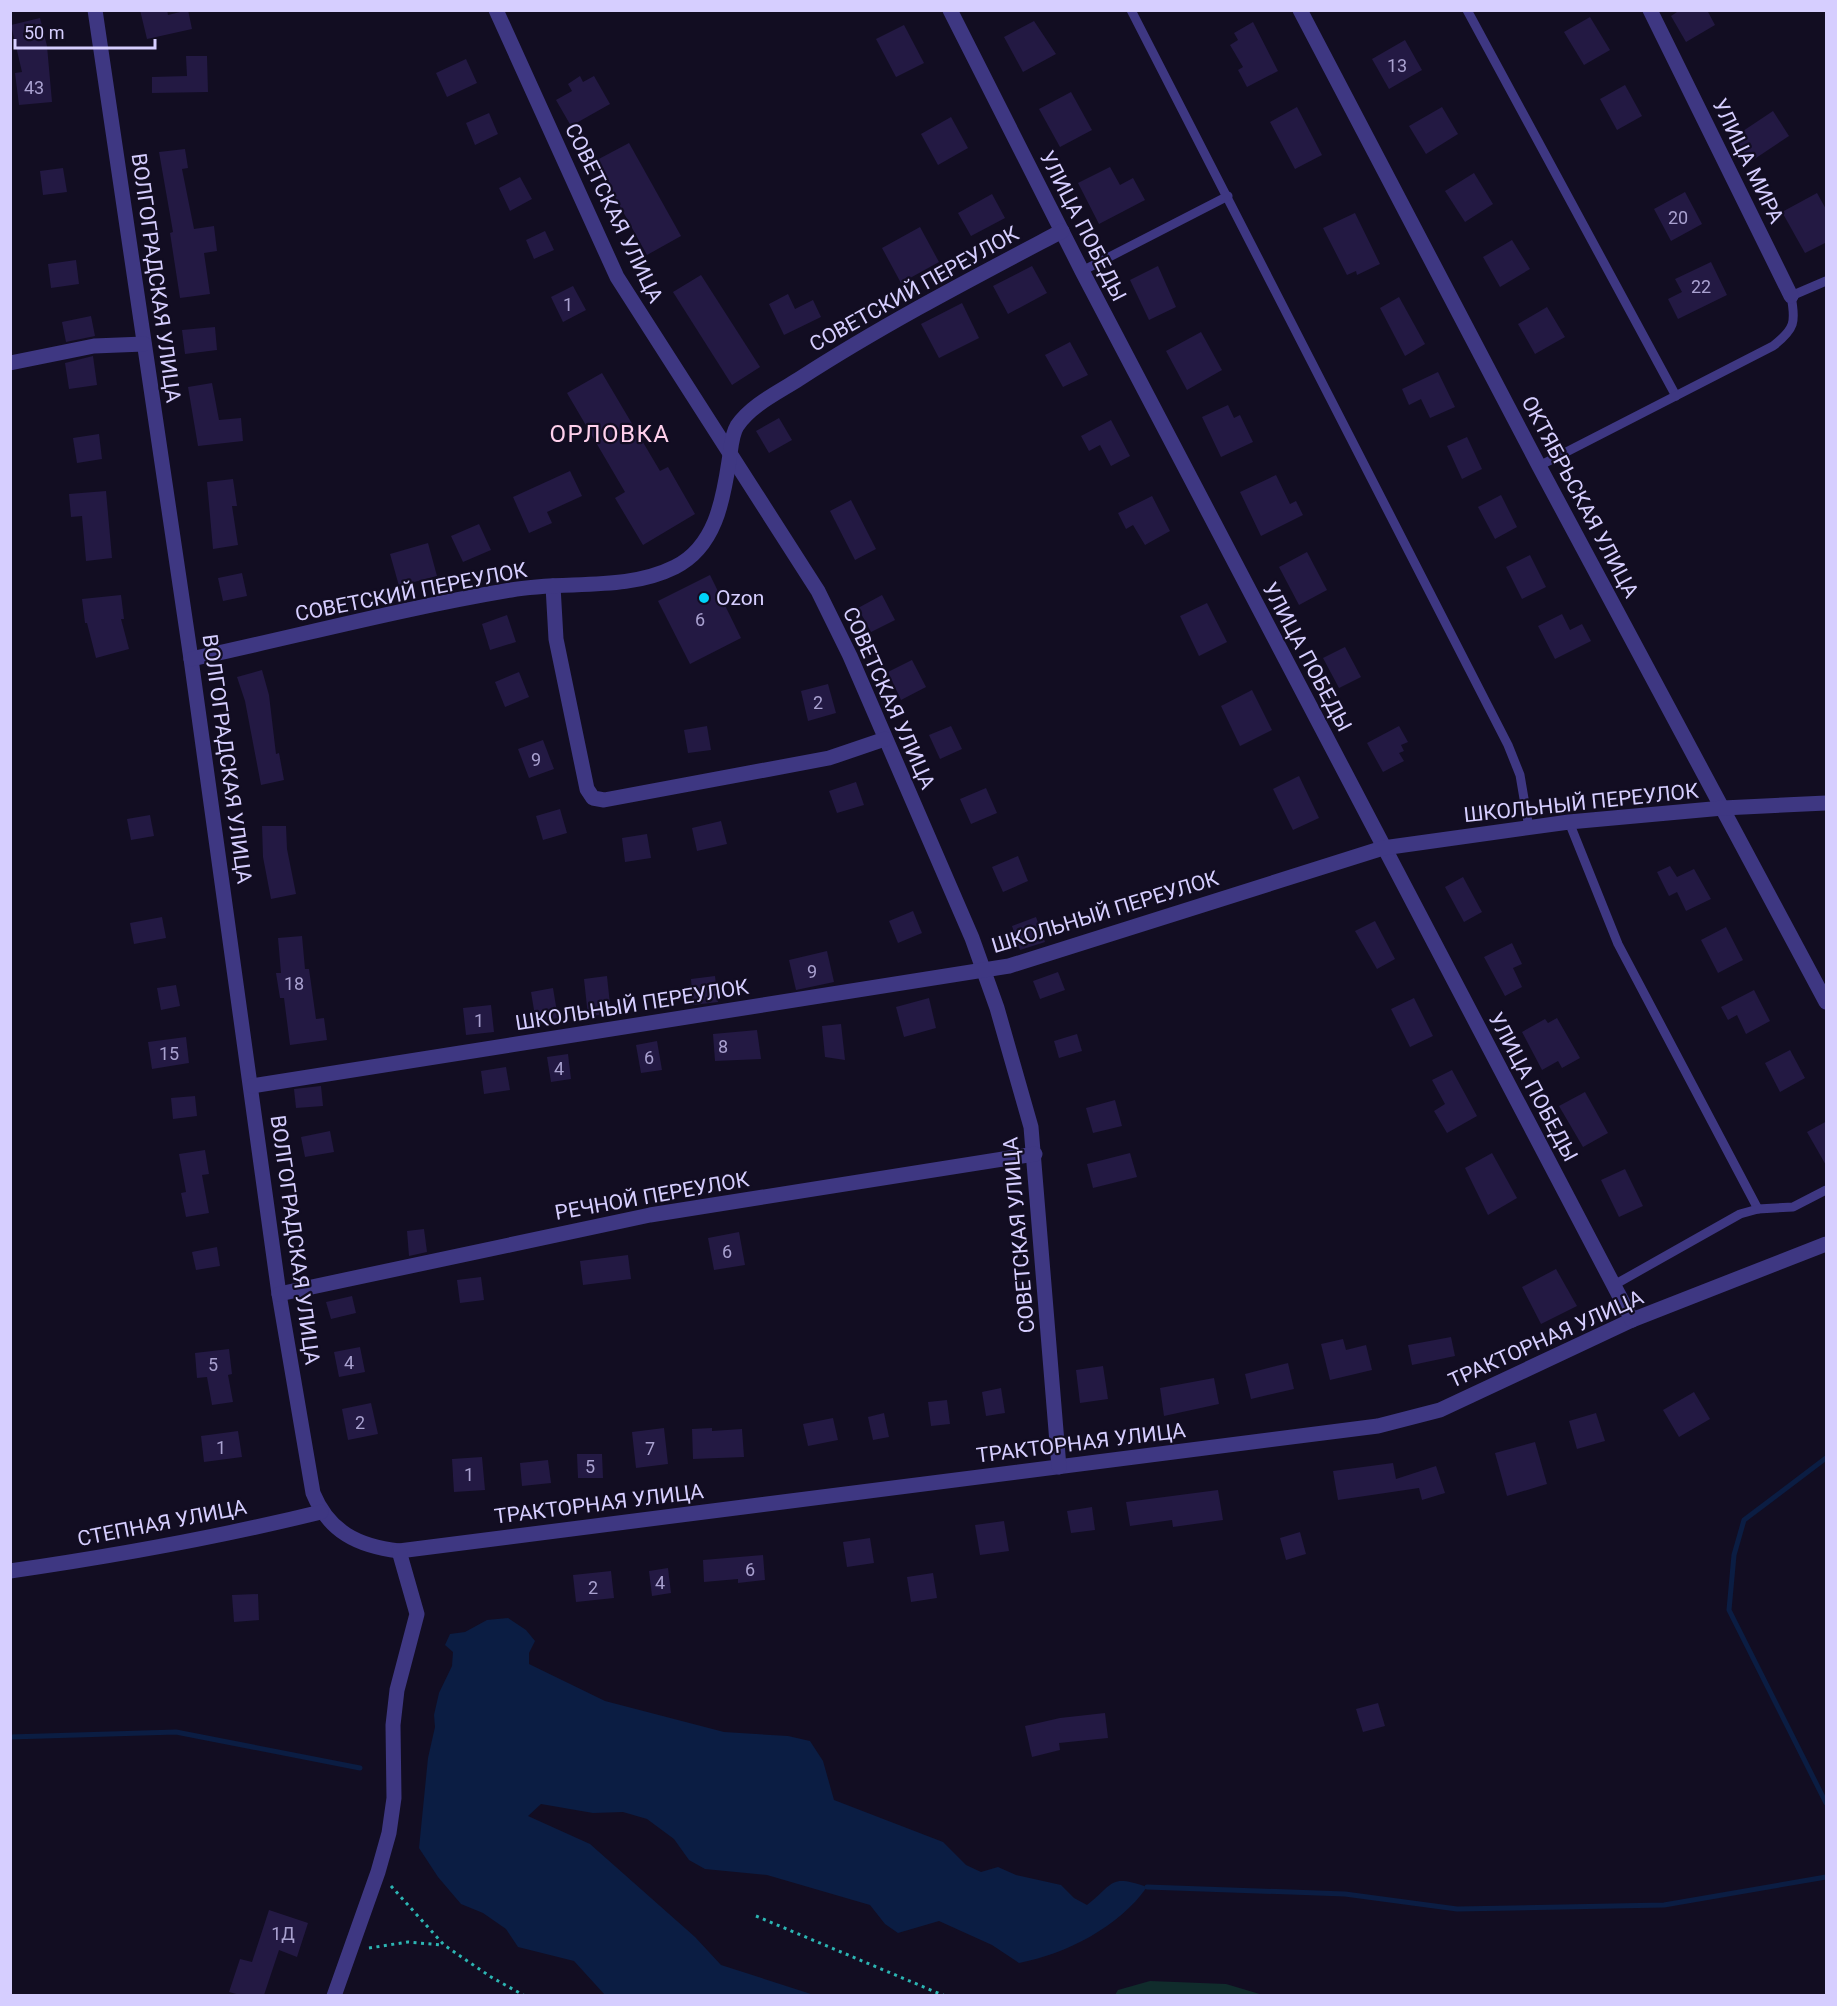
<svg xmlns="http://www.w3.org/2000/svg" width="1837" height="2006" viewBox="0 0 1837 2006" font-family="Roboto,sans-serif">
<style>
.green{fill:#102c2c}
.water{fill:#0b1d43}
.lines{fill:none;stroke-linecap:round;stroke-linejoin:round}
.stream{stroke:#0b1d43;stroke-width:5}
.building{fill:#231943}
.path{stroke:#2cb5b3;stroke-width:3;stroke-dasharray:3 4.5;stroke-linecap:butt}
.service{stroke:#3e3782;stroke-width:9}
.minor{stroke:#3e3782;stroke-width:15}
.poi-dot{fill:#00d4f9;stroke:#120d22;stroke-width:2}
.labels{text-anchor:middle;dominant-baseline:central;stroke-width:4.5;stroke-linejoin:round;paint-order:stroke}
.number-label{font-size:18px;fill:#a9a1d0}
.street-label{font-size:21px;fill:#d6ceff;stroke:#120d22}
.poi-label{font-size:21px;fill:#d6ceff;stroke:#120d22;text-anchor:start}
.quarter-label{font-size:24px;letter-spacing:1.5px;fill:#ffd0ec;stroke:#120d22}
</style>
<rect width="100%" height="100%" fill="#120d22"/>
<!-- green -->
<path class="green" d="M1150,1981l76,3 37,11h-148l3,-5z"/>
<!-- water -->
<path class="water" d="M508,1618l18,12 9,11 -6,12v11l76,37 119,31 64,4 22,5 13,20 11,39 109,42 23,23 15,7 17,-5 18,8 45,10 13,13 13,7c28,-22 22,-31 60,-18 -28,40 -81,67 -128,76l-27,-18 -53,-24 -41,12 -13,-9 -15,-19 -103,-30 -62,-6 -16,-9 -15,-21 -27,-20 -24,-7 -30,1 -52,-9 -13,12 62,28 105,93 26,28 93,30h-209l-31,-34 -56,-14 -12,-18 -23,-16 -22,-9 -23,-27 -19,-29 9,-90 7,-31 -1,-12 5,-22 13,-27 1,-14 -8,-7 5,-11 15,-2 22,-12z"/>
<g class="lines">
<!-- stream -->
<g class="stream">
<path d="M1826,1458l-82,62 -10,35 -5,55 97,193"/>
<path d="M10,1737l166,-5 184,36"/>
<path d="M1147,1887l198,7 112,15 207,-4 162,-28"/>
</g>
</g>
<!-- building -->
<g class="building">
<path d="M140,10h27l1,5 20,-5 4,19 -45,10z"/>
<path d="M1680,10h27l8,15 -29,17 -15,-26z"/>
<path d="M1590,17l20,33 -26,15 -20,-33z"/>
<path d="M40,18l7,28 5,56 -33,3 -4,-32 7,-1 -11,-47z"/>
<path d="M1034,21l22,33 -33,18 -19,-35z"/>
<path d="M1253,22l25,49 -31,16 -9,-17 5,-3 -13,-22 8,-5 -4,-7z"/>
<path d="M904,25l20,38 -28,14 -20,-38z"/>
<path d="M1405,40l17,30 -33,19 -17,-30z"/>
<path d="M186,56h21l1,36 -56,1v-16l35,-1z"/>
<path d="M466,59l11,24 -30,14 -11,-24z"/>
<path d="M580,76l3,6 11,-6 16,28 -39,22 -15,-26 16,-9 -4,-7z"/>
<path d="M1625,85l17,31 -25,14 -17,-31z"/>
<path d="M1071,92l21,38 -32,17 -21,-38z"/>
<path d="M1297,107l25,48 -27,14 -25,-47z"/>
<path d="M1442,107l16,27 -32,20 -17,-28z"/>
<path d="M1773,111l16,25 -39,26 -16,-25z"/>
<path d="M489,113l9,21 -23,11 -9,-22z"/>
<path d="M951,117l17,31 -30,17 -17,-31z"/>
<path d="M629,143l52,93 -34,19 -52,-94z"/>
<path d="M185,149l3,19 -6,1 12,60 20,-3 3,25 -13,2 6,41 -30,4 -10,-65 3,-1 -14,-80z"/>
<path d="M1110,167l10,18 13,-7 12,22 -46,24 -21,-41z"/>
<path d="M63,168l4,24 -24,3 -3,-24z"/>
<path d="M1474,173l19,31 -28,18 -20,-31z"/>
<path d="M520,177l12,22 -22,12 -11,-23z"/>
<path d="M1685,192l17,32 -31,17 -17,-32z"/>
<path d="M1817,193l10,18v31l-22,11 -23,-41z"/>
<path d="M992,194l13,24 -34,18 -13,-23z"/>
<path d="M1355,213l25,51 -23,11 -1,-4 -9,4 -24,-47z"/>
<path d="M920,227l19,35 -38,21 -19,-35z"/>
<path d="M545,231l9,19 -20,9 -8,-19z"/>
<path d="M1512,240l18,29 -30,18 -17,-30z"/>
<path d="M76,260l3,24 -28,4 -3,-24z"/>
<path d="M1711,262l16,33 -49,24 -10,-20 14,-7 -7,-13z"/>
<path d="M1032,266l15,27 -39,21 -15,-28z"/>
<path d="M1158,266l18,41 -27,13 -19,-40z"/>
<path d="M701,275l59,92 -28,18 -59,-93z"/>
<path d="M573,286l13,24 -23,12 -12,-25z"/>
<path d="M788,294l7,15 18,-9 8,17 -37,18 -15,-31z"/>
<path d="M1399,297l26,47 -20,12 -25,-48z"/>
<path d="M962,303l17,35 -40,20 -18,-34z"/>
<path d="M1547,307l18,30 -30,17 -17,-30z"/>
<path d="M91,316l4,20 -29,6 -4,-20z"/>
<path d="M215,327l2,23 -32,4 -3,-24z"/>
<path d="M1201,332l21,38 -35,20 -21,-39z"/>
<path d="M1070,342l18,33 -25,12 -18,-32z"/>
<path d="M93,356l4,29 -28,4 -4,-26z"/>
<path d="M1438,372l17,35 -25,11 -9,-19 -12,6 -7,-16z"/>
<path d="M602,373l58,98 8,-4 27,47 -52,31 -28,-47 10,-6 -58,-99z"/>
<path d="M212,383l7,37 22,-2 2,23 -45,5 -10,-59z"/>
<path d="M1228,405l6,13 6,-3 13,27 -32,15 -19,-40z"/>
<path d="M779,418l13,22 -23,13 -13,-22z"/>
<path d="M1111,420l19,36 -19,10 -11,-21 -11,6 -8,-15z"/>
<path d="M99,434l3,25 -25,4 -4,-25z"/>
<path d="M1467,437l15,32 -20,10 -15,-33z"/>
<path d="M570,471l12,25 -35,16 5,11 -23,10 -16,-36z"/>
<path d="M1276,475l14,29 6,-3 7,14 -42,21 -21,-44z"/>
<path d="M233,479l4,27h-5l6,39 -25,4 -6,-67z"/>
<path d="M106,491l6,67 -26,3 -4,-45 -11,1 -2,-23z"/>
<path d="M1501,495l16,32 -22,12 -17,-32z"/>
<path d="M1152,496l18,35 -25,14 -12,-20 -7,4 -8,-16z"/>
<path d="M851,500l25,49 -21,11 -25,-49z"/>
<path d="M479,524l12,26 -28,12 -12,-26z"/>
<path d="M428,543l9,33 -38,10 -9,-32z"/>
<path d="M1307,552l20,38 -28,15 -20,-38z"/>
<path d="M1530,555l16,32 -24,12 -16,-32z"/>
<path d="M242,573l5,23 -24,5 -5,-23z"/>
<path d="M710,575l31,63 -51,26 -32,-63z"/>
<path d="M121,595l3,24h-3l8,30 -33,9 -9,-35h-2l-3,-24z"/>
<path d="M882,595l13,25 -24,12 -13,-24z"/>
<path d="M1207,603l20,39 -28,14 -19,-40z"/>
<path d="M1562,614l8,16 12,-6 9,17 -36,18 -17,-33z"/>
<path d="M507,615l9,27 -26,8 -8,-26z"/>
<path d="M1345,647l16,30 -22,11 -16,-30z"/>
<path d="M912,660l14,27 -25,13 -13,-28z"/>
<path d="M262,670l7,25 7,59 3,-1 5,27 -23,5 -16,-84 -8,-24z"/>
<path d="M519,672l10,25 -24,10 -10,-25z"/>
<path d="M828,684l8,29 -28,8 -7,-30z"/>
<path d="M1252,690l20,40 -32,16 -19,-40z"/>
<path d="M707,726l4,24 -23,3 -4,-23z"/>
<path d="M951,726l11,23 -22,10 -11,-24z"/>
<path d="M1399,726l9,16 -7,3 3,6 -5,2 5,8 -21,11 -16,-29z"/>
<path d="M543,740l11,29 -25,9 -11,-29z"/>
<path d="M1299,776l20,42 -26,12 -20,-41z"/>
<path d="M856,782l8,23 -27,8 -8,-22z"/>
<path d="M986,788l11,25 -26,11 -11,-25z"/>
<path d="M560,809l7,24 -24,7 -7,-24z"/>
<path d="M150,815l4,21 -23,4 -4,-21z"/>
<path d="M721,821l6,23 -30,7 -5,-23z"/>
<path d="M262,826h24l1,23 9,45 -25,5 -8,-42z"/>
<path d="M647,834l4,24 -26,4 -3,-24z"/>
<path d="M1018,856l10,25 -25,11 -11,-25z"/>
<path d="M1670,866l7,11 17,-8 17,30 -25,12 -9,-19 -8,4 -12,-24z"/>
<path d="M1463,877l19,35 -18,10 -19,-35z"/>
<path d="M913,911l9,22 -24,10 -9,-22z"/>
<path d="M162,917l4,21 -32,6 -4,-21z"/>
<path d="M1036,917l9,25 -25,8 -8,-24z"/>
<path d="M1375,921l20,38 -18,10 -22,-38z"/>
<path d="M1726,927l17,33 -25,13 -17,-33z"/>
<path d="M302,936l3,33h4l7,50 8,-1 3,22 -37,5 -6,-47h-4l-4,-25h5l-3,-35z"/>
<path d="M1512,943l10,21 -9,4 9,19 -17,9 -21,-39z"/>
<path d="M827,951l7,31 -38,8 -7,-30z"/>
<path d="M1058,972l7,18 -25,9 -7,-18z"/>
<path d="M607,976l4,38 -23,2 -4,-37z"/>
<path d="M715,976l3,26 -25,3 -2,-26z"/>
<path d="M176,985l4,21 -19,4 -4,-22z"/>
<path d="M553,988l5,30 -22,4 -5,-30z"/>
<path d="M1754,990l16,31 -24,13 -9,-19 -9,5 -7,-13z"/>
<path d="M929,998l7,30 -32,9 -8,-30z"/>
<path d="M1414,998l19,38 -23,11 -19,-38z"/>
<path d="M491,1005l3,27 -28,3 -3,-27z"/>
<path d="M1557,1018l23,40 -18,10 -4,-7 -16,9 -20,-38 23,-13 3,4z"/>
<path d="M841,1024l4,36 -20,-3 -3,-31z"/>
<path d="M757,1030l4,29 -46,2 -2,-27z"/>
<path d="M1077,1034l5,17 -23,7 -5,-17z"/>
<path d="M186,1037l3,26 -37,6 -4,-27z"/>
<path d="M657,1041l5,29 -21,3 -5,-28z"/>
<path d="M1790,1050l15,28 -25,14 -15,-29z"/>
<path d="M568,1054l3,25 -20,3 -4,-25z"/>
<path d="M506,1067l4,23 -26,4 -3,-23z"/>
<path d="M1452,1070l25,46 -30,17 -13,-22 11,-7 -13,-24z"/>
<path d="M321,1086l2,20 -27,2 -2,-19z"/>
<path d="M1585,1092l23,41 -25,14 -24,-41z"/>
<path d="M195,1096l2,20 -24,3 -2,-21z"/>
<path d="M1115,1100l7,26 -29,7 -7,-25z"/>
<path d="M1827,1121v46l-20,-35z"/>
<path d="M330,1131l4,21 -29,5 -4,-20z"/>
<path d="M205,1150l4,24 -7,1 7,38 -23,4 -5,-24 5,-1 -7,-38z"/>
<path d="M1130,1153l7,24 -44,11 -6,-24z"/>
<path d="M1492,1153l25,45 -29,17 -23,-47z"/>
<path d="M1625,1169l18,37 -24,11 -18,-37z"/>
<path d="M424,1229l3,23 -18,4 -2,-25z"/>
<path d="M739,1232l6,33 -31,5 -6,-32z"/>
<path d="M217,1247l3,19 -24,4 -4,-18z"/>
<path d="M628,1255l3,24 -48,6 -3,-24z"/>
<path d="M1556,1269l21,37 -36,18 -19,-37z"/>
<path d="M481,1277l3,23 -24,3 -3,-23z"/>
<path d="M352,1296l4,17 -25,6 -5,-17z"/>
<path d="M1451,1337l4,19 -43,9 -4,-20z"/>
<path d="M1343,1339l3,11 20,-5 6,25 -42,10 -9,-36z"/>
<path d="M360,1347l5,25 -26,5 -5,-25z"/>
<path d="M229,1349l3,25 -4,1 5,27 -21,3 -5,-28 -10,1 -2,-25z"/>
<path d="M1288,1363l6,26 -43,10 -6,-25z"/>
<path d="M1103,1366l5,33 -28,4 -4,-33z"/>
<path d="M1214,1378l5,26 -55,12 -4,-28z"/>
<path d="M1001,1388l4,25 -19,3 -4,-24z"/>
<path d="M1694,1392l16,27 -31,18 -16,-27z"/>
<path d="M947,1400l3,24 -19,2 -3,-24z"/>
<path d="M371,1403l7,31 -30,6 -6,-31z"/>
<path d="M884,1413l5,24 -16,3 -5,-23z"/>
<path d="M1596,1413l9,28 -28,8 -8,-28z"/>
<path d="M833,1418l5,22 -30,6 -5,-22z"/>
<path d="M664,1428l4,36 -32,4 -4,-36z"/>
<path d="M712,1428v3l30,-2 2,28 -51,2 -1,-30z"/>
<path d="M238,1431l4,26 -38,5 -3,-26z"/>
<path d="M1535,1442l12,42 -40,12 -12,-43z"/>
<path d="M577,1454h25l1,24h-25z"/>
<path d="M482,1457l3,33 -31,2 -2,-33z"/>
<path d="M548,1460l3,23 -29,3 -2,-23z"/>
<path d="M1393,1463l3,16 40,-13 9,27 -23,7 -3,-12 -81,12 -5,-29z"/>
<path d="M1218,1490l5,30 -50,7 -1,-7 -42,6 -4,-24z"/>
<path d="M1092,1507l3,23 -24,3 -4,-22z"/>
<path d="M1004,1521l5,30 -29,4 -5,-30z"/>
<path d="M1300,1532l6,22 -20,6 -6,-22z"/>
<path d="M870,1538l4,25 -27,4 -4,-25z"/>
<path d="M763,1555l2,25 -27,3v-4l-34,3 -1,-22z"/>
<path d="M668,1568l3,25 -19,3 -3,-25z"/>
<path d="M611,1571l3,27 -38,4 -3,-27z"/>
<path d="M933,1573l4,25 -26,4 -4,-25z"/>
<path d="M258,1594l1,26 -25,2 -2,-27z"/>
<path d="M1378,1703l7,23 -22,6 -7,-23z"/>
<path d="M1105,1713l3,25 -49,5 1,7 -28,7 -7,-31 35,-8z"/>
<path d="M269,1910l39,13 -11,34 -18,-7 -15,45h-24l-11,-3 11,-33 12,3z"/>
</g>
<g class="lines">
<!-- path -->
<g class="path">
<path d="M391,1886l53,59 47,32 34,19"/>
<path d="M756,1916l189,80"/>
<path d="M369,1948l39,-6 34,3"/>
</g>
<!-- service -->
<g class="service">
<path d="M1131,10l377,735 12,30 9,53"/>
<path d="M1467,10l209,386"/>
<path d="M1082,271l146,-75"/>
<path d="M1539,466l234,-120c22,-17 23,-24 18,-50l35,-15"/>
<path d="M1569,822l49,122 140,265"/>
<path d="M1614,1285l126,-71 18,-5 35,-2 33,-17"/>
</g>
<!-- minor -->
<g class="minor">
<path d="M95,10l96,649 88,635 34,199c16,39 45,53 86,58l979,-125 62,-16 192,-90 194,-76"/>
<path d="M496,10l121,267 201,314 32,65 122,282 25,70 34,119 28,340"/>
<path d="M950,10l132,261 550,1049"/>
<path d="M1300,10l239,456 287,536"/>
<path d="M1650,10l141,286"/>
<path d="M10,363l84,-17 50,-2"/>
<path d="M553,586l3,53 31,150 6,9 11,2 225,-42 56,-19"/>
<path d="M191,659c107,-23 213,-51 320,-69 54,-10 114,2 164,-23 40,-20 48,-66 54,-106 2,-11 2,-25 8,-35 14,-21 42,-34 62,-47 85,-55 174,-101 263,-148"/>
<path d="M252,1086l757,-120 374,-118 186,-26 154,-14 103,-5"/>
<path d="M279,1294l371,-79 385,-61"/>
<path d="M10,1571c104,-15 209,-34 311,-59"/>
<path d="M334,1996l44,-124 11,-39 5,-35 -1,-73 4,-35 20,-76 -18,-63"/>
</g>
</g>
<!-- markers -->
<circle class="poi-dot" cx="704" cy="598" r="6"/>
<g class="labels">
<!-- number labels -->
<g class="number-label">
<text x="1397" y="65">13</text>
<text x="34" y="87">43</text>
<text x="1678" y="217">20</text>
<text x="1701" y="286">22</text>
<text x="568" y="304">1</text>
<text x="700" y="619">6</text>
<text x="818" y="702">2</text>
<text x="536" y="759">9</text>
<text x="812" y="971">9</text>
<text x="294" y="983">18</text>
<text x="479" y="1020">1</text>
<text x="723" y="1046">8</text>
<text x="169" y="1053">15</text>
<text x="649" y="1057">6</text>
<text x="559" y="1068">4</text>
<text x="727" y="1251">6</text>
<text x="349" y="1362">4</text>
<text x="213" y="1364">5</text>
<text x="360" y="1422">2</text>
<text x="221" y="1447">1</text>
<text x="650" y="1448">7</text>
<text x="590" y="1466">5</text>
<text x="469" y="1474">1</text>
<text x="750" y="1569">6</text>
<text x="660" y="1582">4</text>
<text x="593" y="1587">2</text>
<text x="283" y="1933">1Д</text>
</g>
<!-- street labels -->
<g class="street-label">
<text transform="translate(1748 161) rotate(64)">УЛИЦА МИРА</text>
<text transform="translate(614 213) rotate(64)">СОВЕТСКАЯ УЛИЦА</text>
<text transform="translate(1083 226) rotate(63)">УЛИЦА ПОБЕДЫ</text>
<text transform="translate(156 278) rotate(82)">ВОЛГОГРАДСКАЯ УЛИЦА</text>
<text transform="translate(914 289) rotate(-29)">СОВЕТСКИЙ ПЕРЕУЛОК</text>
<text transform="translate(1580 497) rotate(62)">ОКТЯБРЬСКАЯ УЛИЦА</text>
<text transform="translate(411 592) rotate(-11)">СОВЕТСКИЙ ПЕРЕУЛОК</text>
<text transform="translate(1307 657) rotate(62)">УЛИЦА ПОБЕДЫ</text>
<text transform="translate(889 698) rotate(66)">СОВЕТСКАЯ УЛИЦА</text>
<text transform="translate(227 759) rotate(82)">ВОЛГОГРАДСКАЯ УЛИЦА</text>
<text transform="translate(1581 803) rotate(-6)">ШКОЛЬНЫЙ ПЕРЕУЛОК</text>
<text transform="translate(1105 912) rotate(-17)">ШКОЛЬНЫЙ ПЕРЕУЛОК</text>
<text transform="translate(632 1005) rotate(-9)">ШКОЛЬНЫЙ ПЕРЕУЛОК</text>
<text transform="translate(1533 1087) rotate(62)">УЛИЦА ПОБЕДЫ</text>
<text transform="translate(652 1196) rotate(-10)">РЕЧНОЙ ПЕРЕУЛОК</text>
<text transform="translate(1019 1235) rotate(-95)">СОВЕТСКАЯ УЛИЦА</text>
<text transform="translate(295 1240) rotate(82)">ВОЛГОГРАДСКАЯ УЛИЦА</text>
<text transform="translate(1546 1339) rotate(-24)">ТРАКТОРНАЯ УЛИЦА</text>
<text transform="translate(1081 1443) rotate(-7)">ТРАКТОРНАЯ УЛИЦА</text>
<text transform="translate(599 1504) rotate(-7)">ТРАКТОРНАЯ УЛИЦА</text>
<text transform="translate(162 1523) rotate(-11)">СТЕПНАЯ УЛИЦА</text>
</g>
<!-- poi labels -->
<g class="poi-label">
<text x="716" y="598">Ozon</text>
</g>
<!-- quarter labels -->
<g class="quarter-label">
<text x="610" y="434">ОРЛОВКА</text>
</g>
</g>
<!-- border -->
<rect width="1837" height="2006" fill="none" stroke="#d6ceff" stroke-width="24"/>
<!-- scale -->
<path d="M15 39v9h140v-9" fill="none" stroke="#d6ceff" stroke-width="3"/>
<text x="24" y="39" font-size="18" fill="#d6ceff" stroke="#120d22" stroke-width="4.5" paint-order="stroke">50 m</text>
</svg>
